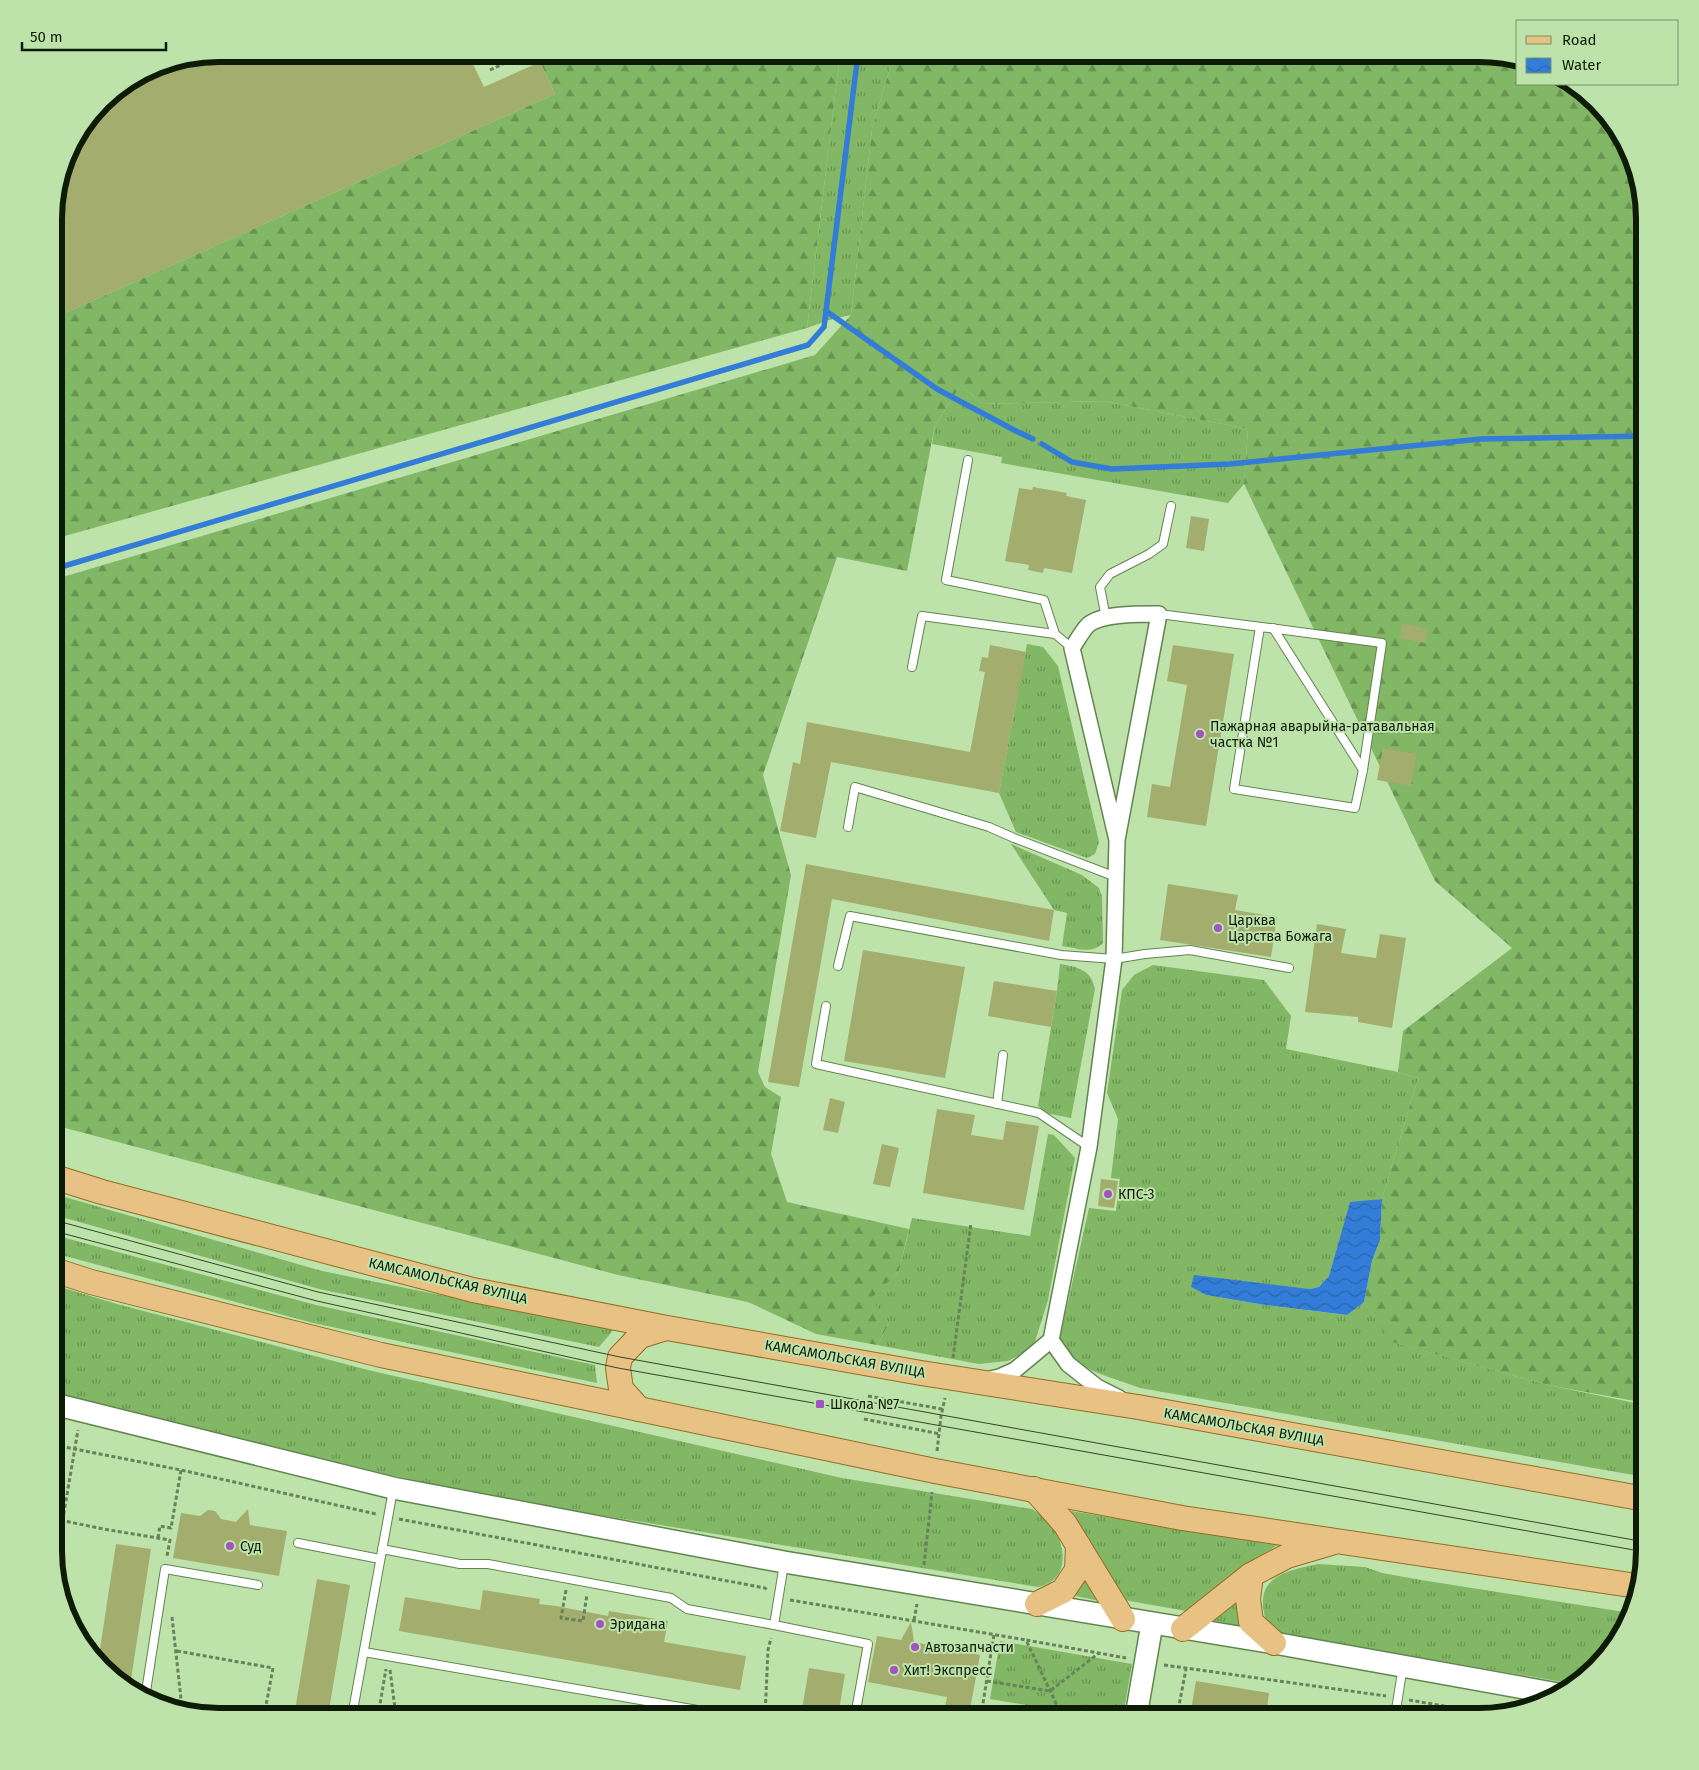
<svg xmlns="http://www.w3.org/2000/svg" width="1699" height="1770" viewBox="0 0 1699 1770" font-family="'Fira Sans',sans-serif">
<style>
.grass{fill:url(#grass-tufts)}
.forest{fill:url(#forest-firs)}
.water{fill:url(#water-waves)}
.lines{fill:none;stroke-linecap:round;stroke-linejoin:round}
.stream{stroke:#337dd8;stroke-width:5.5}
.building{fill:#a3ad6d}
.lane-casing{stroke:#628550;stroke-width:10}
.street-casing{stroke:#628550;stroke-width:18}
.secondary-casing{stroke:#628550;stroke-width:24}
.primary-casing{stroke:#926e23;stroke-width:26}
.path{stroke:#68825b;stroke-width:3;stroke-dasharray:4 2.5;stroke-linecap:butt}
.lane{stroke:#fff;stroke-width:8}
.street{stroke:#fff;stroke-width:15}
.secondary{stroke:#fff;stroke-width:21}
.primary{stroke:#e8c284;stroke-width:24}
.tram{stroke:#33462a;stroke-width:1}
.poi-dot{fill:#a352c2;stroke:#bde3ab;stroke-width:2}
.labels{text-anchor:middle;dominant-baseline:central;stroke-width:4;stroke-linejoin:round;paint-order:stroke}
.poi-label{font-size:14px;fill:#0e1c07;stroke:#bde3ab;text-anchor:start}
.street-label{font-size:14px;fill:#0e1c07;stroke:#bde3ab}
.rim{fill:none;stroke:#0e1c07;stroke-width:6}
</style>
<defs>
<pattern id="grass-tufts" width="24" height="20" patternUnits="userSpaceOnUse" patternTransform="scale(1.25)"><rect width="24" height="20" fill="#81b765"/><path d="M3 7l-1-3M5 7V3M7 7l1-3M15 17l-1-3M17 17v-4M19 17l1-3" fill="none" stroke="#689451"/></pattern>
<pattern id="forest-firs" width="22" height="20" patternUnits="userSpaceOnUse" patternTransform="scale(1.25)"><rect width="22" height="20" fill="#81b765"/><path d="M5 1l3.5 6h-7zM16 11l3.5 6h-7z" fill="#689451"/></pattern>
<pattern id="water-waves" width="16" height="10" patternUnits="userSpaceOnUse" patternTransform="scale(1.25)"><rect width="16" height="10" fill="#337dd8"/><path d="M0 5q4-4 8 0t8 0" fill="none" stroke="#2a66ad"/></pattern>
</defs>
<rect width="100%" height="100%" fill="#bde3ab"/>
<!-- grass -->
<g class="grass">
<path d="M534,54h29l-23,8z"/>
<path d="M840,54h54l-22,75 -21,186 -22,5 -22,8z"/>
<path d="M961,385l21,19 122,-3 144,28 -4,55 -16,19 -227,-40 1,-6 -70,-13 3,-19z"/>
<path d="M1027,644l16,3 15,19 41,176 -4,12 -8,4 -71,-26 -17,-39z"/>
<path d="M1011,844l71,31 17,13 3,9 1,46c-12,12 -26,5 -41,3l5,-33 -13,-3z"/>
<path d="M1060,964c17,3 31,5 35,25l-24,129 -25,-5 -8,-7 19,-115z"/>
<path d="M1153,965l111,15 27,36 -5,33 112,23 20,6 -36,121 -32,4 -21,73 -10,11 -10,2 -118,-2 15,8 53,9 87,11 18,-13 29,40 155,43 97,20v72l-505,-89c-28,-11 -67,-18 -81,-46l30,-134 27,3 4,-32 -9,-1 7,-59 -11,-26 15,-103 12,-15z"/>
<path d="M1048,1134l6,1 21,23 -27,142 -15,48 -25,13 -29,3 -102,-19 12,-21 -19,-26 29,-27 13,-53 118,18z"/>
<path d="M54,1194l268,77 148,30 145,27 -16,19 -280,-58 -265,-74z"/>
<path d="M54,1235l262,70 279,60 2,18 -284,-60 -259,-70z"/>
<path d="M54,1285l63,19 251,66 474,108 190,31c6,4 14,9 19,15 16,21 19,57 -13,63l-542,-89 -109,-24 -333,-81z"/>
<path d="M1071,1511l206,34 -91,66 -62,-11z"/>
<path d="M1318,1564l47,3 17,6 39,7 210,33 -3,10 -40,52 -14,9 -294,-51c-13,-9 -16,-12 -17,-29 -2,-30 32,-35 55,-40z"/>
<path d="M1083,1572l17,29 -29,-6z"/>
<path d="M1238,1600l5,27 -33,-7z"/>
<path d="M1000,1641l132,23 -9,52h-80l1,-8 -54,-9z"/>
</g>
<!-- forest -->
<g class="forest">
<path d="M563,54h277l-33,274 -753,211v-221l501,-224 -15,-32z"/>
<path d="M894,54h596l28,8v22h51l35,27 29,46 12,63v1183l-97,-18 -156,-43 -28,-40 8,-41 8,-21 2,-41 36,-121 -20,-6 5,-41 109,-83 -77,-67 -191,-397 4,-55 -144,-28 -122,3 -21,-19 -26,40 -28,146 -70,-14 -74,218 28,100 -33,197 7,15 16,10 -10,57 16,48 122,27 -10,42 -28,27 18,26 -12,21 -61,-11 -68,-32 -130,-27 -564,-150v-537l12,-12 749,-221 36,-40 21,-186z"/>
</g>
<!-- water -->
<path class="water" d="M1382,1199l-2,41 -8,21 -8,41 -17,13 -88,-11 -53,-9 -15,-8 3,-12 115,14 10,-2 10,-11 21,-74z"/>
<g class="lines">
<!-- stream -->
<g class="stream">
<path d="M826,311l111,78 77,41 19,9"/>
<path d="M1042,444l30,18 40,7 118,-5 251,-25 164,-3"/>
<path d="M54,569l754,-224 16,-18 34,-273"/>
</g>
</g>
<!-- building -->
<g class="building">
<path d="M220,54h248l16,33 56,-25 15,32 -501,224v-109l17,-62 41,-53 74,-34z"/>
<path d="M1033,487l34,6 -1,3 20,4 -14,73 -28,-5 -1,5 -15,-3 1,-5 -24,-4 14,-73 13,2z"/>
<path d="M1191,516l18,3 -5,32 -18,-3z"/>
<path d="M1403,623l25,6 -3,14 -26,-5z"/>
<path d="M990,645l36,7 -27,141 -168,-31 -15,76 -36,-7 13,-69 7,2 7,-42 163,30 15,-80 -6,-1 3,-14 6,1z"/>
<path d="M1173,645l61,9 -28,172 -59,-9 5,-33 18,3 17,-102 -20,-4z"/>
<path d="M1383,748l34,6 -6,32 -34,-6z"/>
<path d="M806,864l248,46 -5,31 -217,-42 -33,188 -31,-5z"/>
<path d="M1168,884l70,11 -3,15 42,7 -6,40 -111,-17z"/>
<path d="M1317,924l29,5 -5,24 35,5 4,-24 26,4 -14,90 -34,-6v-5l-53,-5z"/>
<path d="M863,950l102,17 -20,111 -101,-17z"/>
<path d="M994,981l63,10 -6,36 -63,-11z"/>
<path d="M830,1098l15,4 -7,31 -15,-3z"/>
<path d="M937,1109l38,6 -4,20 32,5 3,-19 33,5 -15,84 -101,-17z"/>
<path d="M882,1144l17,4 -9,39 -17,-3z"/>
<path d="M1101,1179l17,2 -4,27 -16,-2z"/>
<path d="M248,1509l2,16 37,6 -8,45 -106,-18 8,-45 19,3 8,-6 7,1 6,8 15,3z"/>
<path d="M116,1544l35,5 -21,137 -32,-24z"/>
<path d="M317,1579l33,6 -22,131h-34z"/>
<path d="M483,1590l57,9 -1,5 17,2 52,10 1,-5 59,10 -4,21 82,14 -6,34 -341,-59 6,-34 75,13z"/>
<path d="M911,1622l3,20 66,13 -11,60 -25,-4 3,-14 -79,-15 9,-46 24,4z"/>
<path d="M809,1668l36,6 -7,42h-37z"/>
<path d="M1196,1681l73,12 -3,23h-76z"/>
</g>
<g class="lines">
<defs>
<g id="lane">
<path d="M968,460l-22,120 98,20 11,34"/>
<path d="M1159,614c74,9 149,19 223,29l-19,127 -8,38 -121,-19 26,-162"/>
<path d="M1106,618l-6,-31 10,-13 39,-20 14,-10 8,-38"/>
<path d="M1273,628l90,142"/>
<path d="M912,667l10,-51 133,18 17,14"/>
<path d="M848,827l7,-40 134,40 25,11 102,39"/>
<path d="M838,966l12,-50 211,39 53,4 31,-5 45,-4 99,18"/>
<path d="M826,1006l-10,58 223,49 50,34"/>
<path d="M997,1104l6,-49"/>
<path d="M298,1543l82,16"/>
<path d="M382,1549l78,15h28l183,34 16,11 87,16"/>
<path d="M784,1564l-10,61 94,19 -13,72"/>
<path d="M364,1652l368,64"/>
<path d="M145,1698l20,-129 93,16"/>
<path d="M855,1712l22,4"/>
<path d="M352,1716l41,-226"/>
<path d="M1395,1716l8,-50"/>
</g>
<g id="street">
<path d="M1051,1340l17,24 29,23 22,11"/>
<path d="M986,1380l13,-3 16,-7 36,-30 38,-193 25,-188 3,-119 -45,-192c5,-7 10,-17 16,-23 14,-12 53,-11 71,-11l-42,226"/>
</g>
<g id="secondary">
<path d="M54,1404l339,84 391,74 490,81 284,51"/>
<path d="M1136,1716l16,-92"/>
</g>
<g id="primary">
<path d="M54,1177l48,15 371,98 194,38 254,45 217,34 507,92"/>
<path d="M54,1270l37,12 290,73 554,116 247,47 455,68"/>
<path d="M639,1409l-18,-20 -3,-21 2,-11 20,-21 26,-8"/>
<path d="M1034,1489l31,35 58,95"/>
<path d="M1251,1575l-3,24 3,23 23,21"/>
<path d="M1037,1604l26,-13 14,-21 1,-25"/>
<path d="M1183,1629l68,-54 36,-19 44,-13"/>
</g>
</defs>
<!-- lane casing -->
<use href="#lane" class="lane-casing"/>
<!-- street casing -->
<use href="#street" class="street-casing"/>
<!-- secondary casing -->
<use href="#secondary" class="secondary-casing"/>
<!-- primary casing -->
<use href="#primary" class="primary-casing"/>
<!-- path -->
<g class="path">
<path d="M490,70l34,-16"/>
<path d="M953,1358l18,-135"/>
<path d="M868,1396l74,13"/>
<path d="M864,1419l76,15"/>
<path d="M54,1445l127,25 195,44"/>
<path d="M937,1451l4,-35 4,-18"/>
<path d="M54,1519l55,11 61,10 -3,16"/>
<path d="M399,1519l366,69 3,3"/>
<path d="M158,1538l2,-12 11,2 10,-58"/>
<path d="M56,1559l22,-129"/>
<path d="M924,1565l8,-73"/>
<path d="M566,1590l-5,28 22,3 4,-27"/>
<path d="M790,1600l236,40"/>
<path d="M172,1617l10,91"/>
<path d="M914,1620l3,-16"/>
<path d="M177,1651l96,17 -9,48"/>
<path d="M1164,1665l222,31"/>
<path d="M390,1670l6,46"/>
<path d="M987,1681l63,10 49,-38"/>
<path d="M1409,1700l82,14"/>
<path d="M378,1716l8,-47"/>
<path d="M765,1716l3,-66 3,-12"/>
<path d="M981,1716l13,-82"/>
<path d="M1062,1716l-36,-76 100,18"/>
<path d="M1177,1716l9,-47"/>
</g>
<!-- lane -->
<use href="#lane" class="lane"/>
<!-- street -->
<use href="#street" class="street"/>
<!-- secondary -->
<use href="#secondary" class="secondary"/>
<!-- primary -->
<use href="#primary" class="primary"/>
<!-- tram -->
<g class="tram">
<path d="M54,1220l264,72 302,65 1025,185"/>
<path d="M54,1231l263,70 301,67 1027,184"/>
</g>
</g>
<!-- markers -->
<g class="poi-dot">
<circle cx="1200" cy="734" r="5"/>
<circle cx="1218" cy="928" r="5"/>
<circle cx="1108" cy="1194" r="5"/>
<rect x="815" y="1399" width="10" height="10" rx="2.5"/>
<circle cx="230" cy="1546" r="5"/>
<circle cx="600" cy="1624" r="5"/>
<circle cx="915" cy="1647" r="5"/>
<circle cx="894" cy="1670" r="5"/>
</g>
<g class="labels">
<!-- poi labels -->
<g class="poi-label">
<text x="1210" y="726">Пажарная аварыйна-ратавальная<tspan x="1210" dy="16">частка №1</tspan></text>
<text x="1228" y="920">Царква<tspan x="1228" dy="16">Царства Божага</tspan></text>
<text x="1118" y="1194">КПС-3</text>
<text x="830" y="1404">Школа №7</text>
<text x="240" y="1546">Суд</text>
<text x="610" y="1624">Эридана</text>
<text x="925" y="1647">Автозапчасти</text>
<text x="904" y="1670">Хит! Экспресс</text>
</g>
<!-- street labels -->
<g class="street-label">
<text transform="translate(448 1281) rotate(13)">КАМСАМОЛЬСКАЯ ВУЛІЦА</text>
<text transform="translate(845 1359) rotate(10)">КАМСАМОЛЬСКАЯ ВУЛІЦА</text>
<text transform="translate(1244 1427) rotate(10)">КАМСАМОЛЬСКАЯ ВУЛІЦА</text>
</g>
</g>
<!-- crop -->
<path d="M0 0H1699V1770H0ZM219 62H1479A157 157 0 0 1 1636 219V1551A157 157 0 0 1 1479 1708H219A157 157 0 0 1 62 1551V219A157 157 0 0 1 219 62Z" fill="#bde3ab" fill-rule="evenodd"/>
<path class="rim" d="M219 62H1479A157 157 0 0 1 1636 219V1551A157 157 0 0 1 1479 1708H219A157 157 0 0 1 62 1551V219A157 157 0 0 1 219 62Z"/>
<!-- legend -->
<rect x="1516" y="20" width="162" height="65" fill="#bde3ab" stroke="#779369"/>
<rect x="1526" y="36" width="25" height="8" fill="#e8c284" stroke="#779369"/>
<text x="1562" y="45" font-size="15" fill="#0e1c07">Road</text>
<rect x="1526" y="58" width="25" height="15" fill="url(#water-waves)" stroke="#779369"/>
<text x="1562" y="70" font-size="15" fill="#0e1c07">Water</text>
<!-- scale -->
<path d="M22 42v8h144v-8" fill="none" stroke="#0e1c07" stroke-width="2.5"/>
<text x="30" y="42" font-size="15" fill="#0e1c07" stroke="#bde3ab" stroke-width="4" paint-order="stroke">50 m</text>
</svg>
